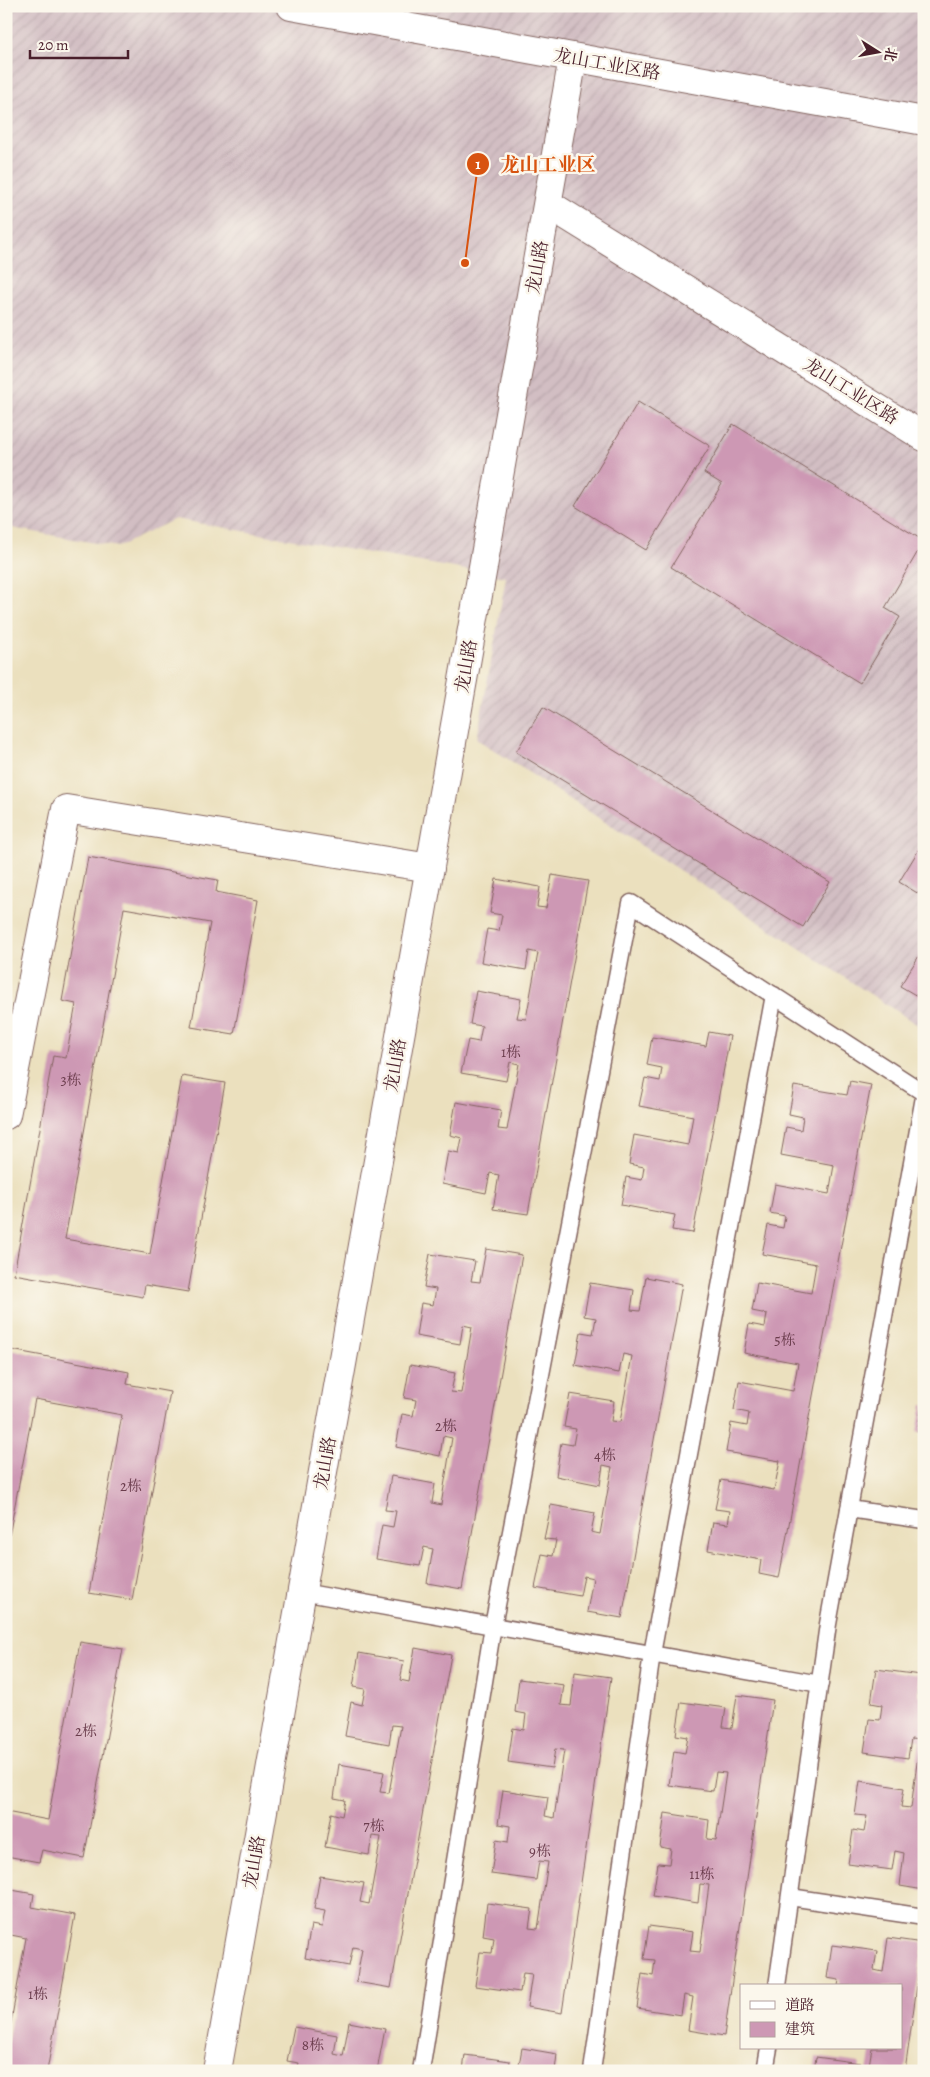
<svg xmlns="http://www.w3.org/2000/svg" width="930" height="2077" viewBox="0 0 930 2077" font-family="Alegreya,'Noto Serif SC',serif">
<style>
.industrial{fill:url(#industrial-furrows)}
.building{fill:#cd98b4}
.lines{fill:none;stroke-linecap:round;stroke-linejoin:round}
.service-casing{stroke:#82635e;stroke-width:19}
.minor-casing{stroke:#82635e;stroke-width:30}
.service{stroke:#fff;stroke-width:16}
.minor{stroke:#fff;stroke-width:28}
.labels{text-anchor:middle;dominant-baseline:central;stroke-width:5;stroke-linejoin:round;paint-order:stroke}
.number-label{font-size:15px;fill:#6b3d4d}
.street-label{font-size:18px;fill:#4a1f2b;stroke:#fbf7ec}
.leader{fill:none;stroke:#d8530f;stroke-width:2}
.callout-dot{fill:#d8530f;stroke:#fbf7ec;stroke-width:2}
.mark-label{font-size:15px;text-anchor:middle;font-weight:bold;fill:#fff}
.callout-label{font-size:19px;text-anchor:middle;font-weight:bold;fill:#d8530f;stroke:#fbf7ec;stroke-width:5;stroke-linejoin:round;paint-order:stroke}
</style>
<defs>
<pattern id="industrial-furrows" width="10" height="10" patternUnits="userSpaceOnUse" patternTransform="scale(1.25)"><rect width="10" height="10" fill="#d2bec3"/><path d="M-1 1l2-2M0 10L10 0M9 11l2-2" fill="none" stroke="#b6a3a8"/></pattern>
</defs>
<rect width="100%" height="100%" fill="#fbf7ec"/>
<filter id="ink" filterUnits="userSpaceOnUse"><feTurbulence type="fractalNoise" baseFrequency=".02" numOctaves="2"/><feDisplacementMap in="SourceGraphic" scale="10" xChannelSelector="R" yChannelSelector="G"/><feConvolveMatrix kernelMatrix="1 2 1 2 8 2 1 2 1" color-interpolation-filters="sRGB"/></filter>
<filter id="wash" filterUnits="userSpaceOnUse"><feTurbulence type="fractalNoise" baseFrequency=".0096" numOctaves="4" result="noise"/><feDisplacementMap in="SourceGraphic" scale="20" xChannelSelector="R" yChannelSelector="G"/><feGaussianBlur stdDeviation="1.12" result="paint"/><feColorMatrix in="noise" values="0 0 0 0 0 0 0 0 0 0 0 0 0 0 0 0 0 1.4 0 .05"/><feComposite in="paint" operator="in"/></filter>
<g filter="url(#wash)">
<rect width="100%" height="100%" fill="#ebe0be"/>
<!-- industrial -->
<path class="industrial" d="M6,6h918v1023l-447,-290 29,-162 -331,-58 -57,28 -112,-20z"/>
<g id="blocks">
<!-- building -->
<g class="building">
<path d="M638,402l72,44 -64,104 -71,-44z"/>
<path d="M733,424l191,117 -39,67 15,9 -40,66 -189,-116 51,-83 -18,-11z"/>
<path d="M543,707l287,175 -27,45 -287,-175z"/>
<path d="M924,841v56l-25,-15z"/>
<path d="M88,857l130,23 -2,12 42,8 -24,134 -43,-7 19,-104 -86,-15 -59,331 85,15 32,-178 43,7 -37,209 -43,-7 -2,12 -129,-23 39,-218 13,2 10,-54 -14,-3z"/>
<path d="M552,875l36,6 -60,333 -35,-5 6,-34 -9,-2 -4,20 -44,-9 6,-33 11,2 3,-15 -12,-3 6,-33 45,8 -3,19 9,1 12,-66 -9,-2 -4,19 -45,-8 7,-33 11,2 3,-16 -12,-2 6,-33 45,8 -4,19 9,1 12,-66 -9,-2 -3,19 -45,-8 6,-33 12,2 3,-16 -12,-2 6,-34 44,8 -3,20 9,1z"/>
<path d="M924,948v52l-24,-14z"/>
<path d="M709,1032l21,4 -37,197 -21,-3 3,-15 -54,-10 5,-28 16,3 2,-13 -15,-3 5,-29 54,10 5,-29 -54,-10 6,-28 15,3 2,-13 -15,-3 5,-28 54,9z"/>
<path d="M850,1081l21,4 -92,493 -20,-4 2,-14 -53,-10 5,-28 15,2 2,-13 -15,-2 6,-29 53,10 6,-29 -54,-9 5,-29 16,3 2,-13 -15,-3 5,-29 54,10 5,-28 -54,-10 5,-29 16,3 2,-13 -15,-3 5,-28 54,10 5,-29 -54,-10 6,-29 15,3 2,-12 -15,-3 5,-29 54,10 5,-29 -53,-10 5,-28 15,3 2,-13 -14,-3 5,-28 53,9z"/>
<path d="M486,1249l36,6 -60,334 -35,-6 6,-34 -9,-2 -4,19 -44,-7 6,-34 11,2 3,-16 -11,-1 6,-34 44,8 -3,19 9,2 11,-67 -9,-2 -3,20 -44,-9 6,-33 11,2 3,-16 -12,-2 6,-33 45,8 -4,19 10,1 11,-66 -9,-2 -3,19 -44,-8 5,-33 12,2 3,-16 -12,-2 6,-33 45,7 -4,20 9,1z"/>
<path d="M646,1277l36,7 -60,334 -35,-6 6,-34 -9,-2 -4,20 -45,-8 7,-34 11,2 3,-16 -12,-1 7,-34 44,8 -4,19 9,2 12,-67 -9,-2 -3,20 -44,-9 5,-33 12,2 3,-16 -12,-2 6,-33 44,7 -3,20 9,1 12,-66 -9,-2 -4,19 -44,-8 6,-33 12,2 3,-16 -12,-2 6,-33 44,7 -3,20 9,1z"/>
<path d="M6,1349l123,23 -2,12 43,8 -38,208 -43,-7 33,-178 -87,-16 -29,153z"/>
<path d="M922,1404h2v30l-7,-2z"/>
<path d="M80,1642l43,7 -39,209 -42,-8 -3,12 -33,-6v-44l42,8z"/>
<path d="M415,1648l36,7 -60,333 -35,-6 6,-33 -9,-2 -4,19 -44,-8 6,-33 11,2 3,-16 -11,-2 6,-33 44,7 -4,19 9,2 12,-67 -9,-1 -3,19 -44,-8 6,-34 11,3 3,-16 -11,-2 5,-34 45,8 -4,20 9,1 12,-67 -9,-1 -3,19 -44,-8 6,-34 11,3 3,-16 -12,-2 6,-34 45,8 -4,19 9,2z"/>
<path d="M876,1669l44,6 -2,20 6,1v194l-24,-4 4,-33 -9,-2 -3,19 -44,-6 5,-34 11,2 3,-16 -12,-1 5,-34 44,7 -3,19 10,1 9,-68 -9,-1 -3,19 -44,-6 5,-33 11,1 2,-15 -11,-2z"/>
<path d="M575,1672l36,5 -49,336 -35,-6 5,-33 -9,-1 -3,19 -45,-6 5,-34 12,1 2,-15 -11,-2 4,-33 45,6 -3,19 9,1 10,-67 -9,-1 -3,19 -45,-6 5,-34 12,2 2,-16 -12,-2 5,-34 45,7 -3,19 9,2 10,-68 -9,-1 -3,19 -44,-6 5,-34 11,2 2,-16 -11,-2 4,-33 45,6 -3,20 10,1z"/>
<path d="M737,1695l36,5 -49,336 -36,-6 5,-33 -9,-2 -3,20 -44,-7 5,-34 11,2 2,-16 -11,-1 5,-33 44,6 -3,19 10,1 9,-67 -9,-1 -2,19 -45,-7 5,-33 11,1 2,-15 -11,-2 5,-34 44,7 -2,19 9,1 10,-67 -10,-1 -3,19 -44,-6 5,-34 11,2 3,-16 -12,-2 5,-33 45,6 -3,19 9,1z"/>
<path d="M6,1889l28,5 -2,13 43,8 -28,156h-41v-21l20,-112 -20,-4z"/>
<path d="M888,1938l35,5 -18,128h-37l4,-23h29v-62h-63l1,-6 -12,-2 5,-33 45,6 -3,19 9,2z"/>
<path d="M349,2022l36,7 -8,42h-80l2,-8 -12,-2 7,-34 43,8 -3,19 9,2z"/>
<path d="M522,2048l35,6 -2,17h-37z"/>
<path d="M465,2055l45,6 -1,10h-46z"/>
<path d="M816,2057l44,6 -1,8h-45z"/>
</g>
</g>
</g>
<g filter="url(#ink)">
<use href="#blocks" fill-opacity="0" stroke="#82635e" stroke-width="1"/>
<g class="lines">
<defs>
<g id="service">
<path d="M849,1509l75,11"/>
<path d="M302,1592l518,92"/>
<path d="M790,1897l134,20"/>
<path d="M777,1986l51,-362 96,-527"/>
<path d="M421,2071l72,-445 138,-723 293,190"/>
<path d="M592,2071l60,-417 122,-659"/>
<path d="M765,2071l4,-23"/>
</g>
<g id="minor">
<path d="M291,6l633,115"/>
<path d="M548,204l376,233"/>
<path d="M6,1115l60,-306 364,59"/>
<path d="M217,2071l356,-2013"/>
</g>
</defs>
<!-- service casing -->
<use href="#service" class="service-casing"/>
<!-- minor casing -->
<use href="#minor" class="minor-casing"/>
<!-- service -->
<use href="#service" class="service"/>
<!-- minor -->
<use href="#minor" class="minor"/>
</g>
</g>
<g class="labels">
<!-- number labels -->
<g class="number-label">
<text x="511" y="1052">1栋</text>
<text x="71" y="1080">3栋</text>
<text x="785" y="1340">5栋</text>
<text x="446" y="1426">2栋</text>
<text x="605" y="1455">4栋</text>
<text x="131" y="1486">2栋</text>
<text x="86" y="1731">2栋</text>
<text x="374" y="1826">7栋</text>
<text x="540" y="1851">9栋</text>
<text x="702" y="1874">11栋</text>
<text x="38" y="1994">1栋</text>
<text x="313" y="2045">8栋</text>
</g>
<!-- street labels -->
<g class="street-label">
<text transform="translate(607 64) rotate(10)">龙山工业区路</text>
<text transform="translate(537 267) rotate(-80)">龙山路</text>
<text transform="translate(851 391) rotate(32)">龙山工业区路</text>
<text transform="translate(466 666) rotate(-80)">龙山路</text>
<text transform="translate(395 1065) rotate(-80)">龙山路</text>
<text transform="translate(325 1463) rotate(-80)">龙山路</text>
<text transform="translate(254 1862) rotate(-80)">龙山路</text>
</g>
</g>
<!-- callouts -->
<path class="leader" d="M465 263L478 164"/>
<g class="callout-dot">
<circle cx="465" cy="263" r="5"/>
<circle cx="478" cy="164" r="12"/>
</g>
<g class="mark-label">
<text x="478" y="169">1</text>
</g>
<g class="callout-label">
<text x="548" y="171">龙山工业区</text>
</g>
<!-- margin -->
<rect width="930" height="2077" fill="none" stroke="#fbf7ec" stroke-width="25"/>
<!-- legend -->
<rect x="740" y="1984" width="162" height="65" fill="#fbf7ec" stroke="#b4a19f"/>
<rect x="750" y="2001" width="25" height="8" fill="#ffffff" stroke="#b4a19f"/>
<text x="785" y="2010" font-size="15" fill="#4a1f2b">道路</text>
<rect x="750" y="2022" width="25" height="15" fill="#cd98b4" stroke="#b4a19f"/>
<text x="785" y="2034" font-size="15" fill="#4a1f2b">建筑</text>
<!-- north arrow -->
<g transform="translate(878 52) rotate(101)" stroke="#fbf7ec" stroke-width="4" paint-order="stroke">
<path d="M0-4L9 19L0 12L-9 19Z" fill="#4a1f2b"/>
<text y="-8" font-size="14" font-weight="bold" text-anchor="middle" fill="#4a1f2b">北</text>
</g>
<!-- scale -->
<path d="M30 50v8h98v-8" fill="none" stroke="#4a1f2b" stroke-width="2.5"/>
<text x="38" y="50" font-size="15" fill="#4a1f2b" stroke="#fbf7ec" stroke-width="4" paint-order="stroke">20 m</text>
</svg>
